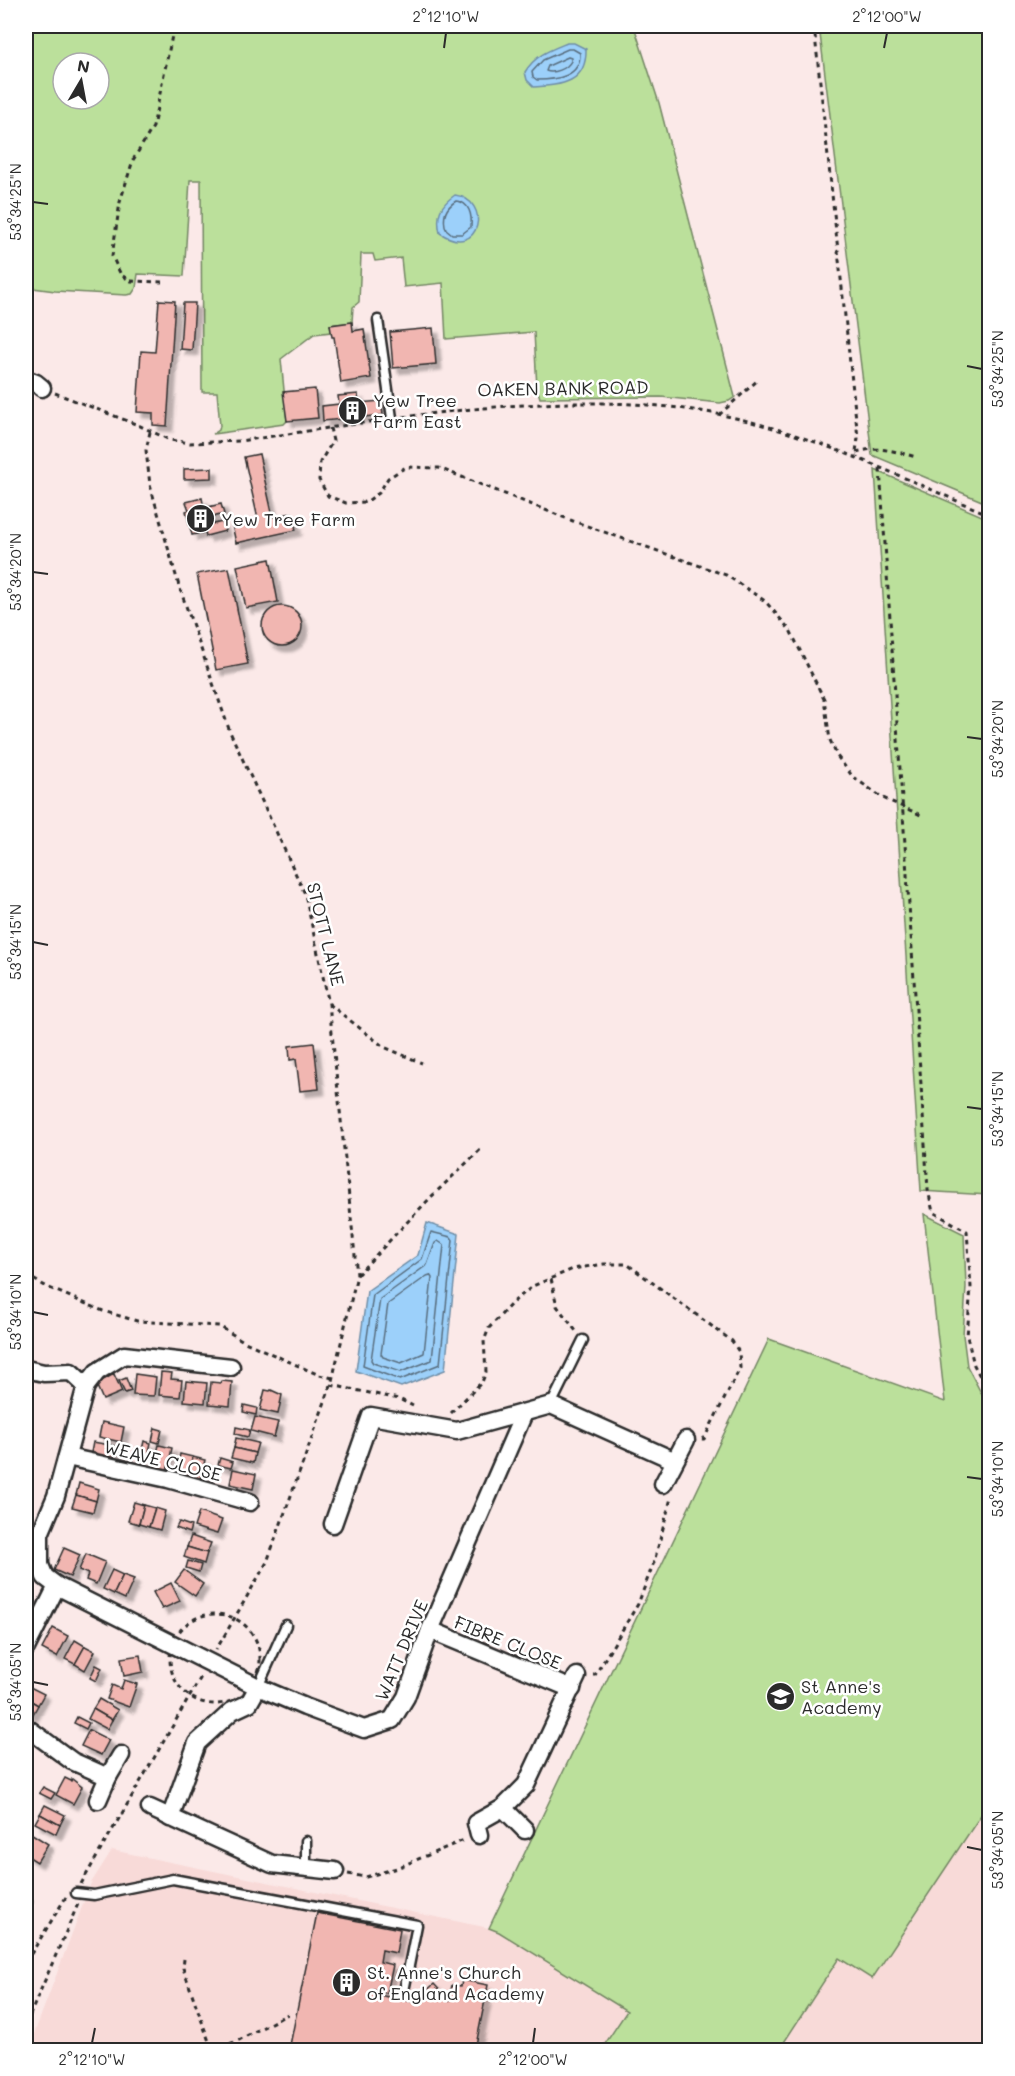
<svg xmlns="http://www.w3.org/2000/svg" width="1015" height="2076" viewBox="0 0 1015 2076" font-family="Mali,sans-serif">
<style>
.built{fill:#f8dad8}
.green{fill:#bbe09b;stroke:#738663;stroke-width:1.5;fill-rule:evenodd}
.water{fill:#9cd0fa;stroke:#6f8ea7;stroke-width:1.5}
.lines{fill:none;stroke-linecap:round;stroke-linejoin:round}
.shore{stroke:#586d7e;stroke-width:1.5}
.building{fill:#f1b6b1;stroke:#2b2b2b;stroke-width:1.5;filter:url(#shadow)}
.service-casing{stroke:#2b2b2b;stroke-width:13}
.minor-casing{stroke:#2b2b2b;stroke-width:21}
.path{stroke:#2b2b2b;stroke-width:3;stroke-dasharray:4.5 4.5;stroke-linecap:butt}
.service{stroke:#fff;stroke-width:8}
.minor{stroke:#fff;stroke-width:16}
.ticks{fill:none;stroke:#2b2b2b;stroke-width:2}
.labels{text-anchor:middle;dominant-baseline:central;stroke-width:5;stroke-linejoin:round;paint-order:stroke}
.street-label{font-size:18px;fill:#2b2b2b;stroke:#fff}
.poi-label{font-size:18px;fill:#2b2b2b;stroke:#fff;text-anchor:start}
.neatline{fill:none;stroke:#2b2b2b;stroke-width:2}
.ticks-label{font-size:15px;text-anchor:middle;fill:#2b2b2b}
</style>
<defs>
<filter id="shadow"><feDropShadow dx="5.5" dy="5.5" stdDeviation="1.5" flood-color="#0004"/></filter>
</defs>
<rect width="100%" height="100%" fill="#fbe9e8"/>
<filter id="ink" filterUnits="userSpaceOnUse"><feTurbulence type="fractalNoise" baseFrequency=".0167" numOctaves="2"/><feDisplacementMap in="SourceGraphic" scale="12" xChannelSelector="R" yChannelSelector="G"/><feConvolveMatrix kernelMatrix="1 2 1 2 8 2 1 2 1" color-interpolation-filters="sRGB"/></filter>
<g filter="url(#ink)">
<!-- built -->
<path class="built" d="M769,1339l220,392v319h-961l63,-167 21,-33 377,78z"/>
<!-- green -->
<g class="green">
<path d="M26,26h608l25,77 76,294 -6,4 -9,2 -59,-6 -121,1 -3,-10 -3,-56 -88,7 -3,-56 -39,4 -3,-29 -26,3 -2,-7h-12l-2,48 -6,5 -1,15 -22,3 1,7 -17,2 -33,25 6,62 -3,3 -71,10 6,-4 1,-4 -3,-34h-15l-1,-212h-11l-6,96 -46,-2 -2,14 -4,6 -6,1 -71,-4 -29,-4zM63,63h36v36h-36z"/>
<path d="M819,26h170v478l-117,-49z"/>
<path d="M875,470l114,49v676l-68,-4z"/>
<path d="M924,1214l40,20 2,53 -3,48 4,31 22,42v395l-117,176 -33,-21 -60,92h-178l26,-39 -128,-79 -10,-4 280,-589 176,63z"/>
</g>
<!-- water -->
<g class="water">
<path d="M567,43h7l12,6c1,34 -24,36 -52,38l-7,-7 -2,-8c10,-17 25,-22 42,-29z"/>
<path d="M455,195c37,5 26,65 -15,38 -4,-18 0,-28 15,-38z"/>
<path d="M427,1223l32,11 -14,136 -44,17 -45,-16 11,-80 51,-36z"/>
</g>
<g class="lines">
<!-- shore -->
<g class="shore">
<path d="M568,49h5l7,4c1,24 -24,27 -43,27l-4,-3 -1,-5 11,-12z"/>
<path d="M568,57l3,1v3c-4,8 -17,13 -25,10l2,-5z"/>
<path d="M456,201c14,1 16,15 15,26l-9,7h-10l-6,-5c-4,-12 -1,-21 10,-28z"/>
<path d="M431,1232l20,5 2,3 -13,124 -40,16 -37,-14 10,-71 49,-36z"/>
<path d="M438,1241l6,4 -12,115 -31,12 -28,-9 -2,-3 9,-61 47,-34 8,-22z"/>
<path d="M427,1276l3,-1 2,3 -8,75 -23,10 -18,-6 -2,-3 7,-50z"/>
</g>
</g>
<!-- building -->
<g class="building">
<path d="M159,300l16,1 -8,125 -14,-1v-12l-16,-1 4,-61 14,1z"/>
<path d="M183,303h12l-3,47 -12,-1z"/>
<path d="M352,322l1,9 11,-2 7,49 -30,5 -7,-46h-2l-2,-12z"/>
<path d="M433,328l3,36 -43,4 -3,-36z"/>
<path d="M315,389l3,29 -31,3 -4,-29z"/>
<path d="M358,394l1,9 22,-2 2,14 -60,6 -1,-15 17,-2 -1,-8z"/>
<path d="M259,454l14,63 19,-4 4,17 -60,13 -4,-18 26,-6 -14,-62z"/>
<path d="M212,468v10l-28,1v-10z"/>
<path d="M202,498l2,10 17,-4 3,10 -12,3 2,7 8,-2 3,9 -19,5 -1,-4 -13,3 -6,-24 3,-1 -3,-8z"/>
<path d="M270,559l8,43 -32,6 -9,-42z"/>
<path d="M229,568l19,96 -32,6 -19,-96z"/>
<circle cx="282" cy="626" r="20"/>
<path d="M314,1043l5,46 -19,2 -4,-32 -6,1 -1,-14z"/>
<path d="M161,1372l11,1 -1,6 11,1 -2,17 -21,-2z"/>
<path d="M114,1374l8,18 -19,8 -7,-16z"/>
<path d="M135,1374l21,3 -2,19 -21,-1z"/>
<path d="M126,1378l5,13 -6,2 -6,-12z"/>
<path d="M186,1381l21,2 -2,20 -21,-2z"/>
<path d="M222,1381l10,1 -2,24 -21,-2 2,-22 10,1z"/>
<path d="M265,1390l5,1 1,-1 11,5 -4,19 -18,-4z"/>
<path d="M244,1405l13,3 -1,7 -13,-3z"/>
<path d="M255,1417l23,5 -4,15 -23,-6z"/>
<path d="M102,1422l22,5 -3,15 -22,-5z"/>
<path d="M236,1427l14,3 -2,7 -13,-3z"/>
<path d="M155,1428l7,2 -3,13 -7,-2z"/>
<path d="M236,1438l22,5 -3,10 -21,-5z"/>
<path d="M144,1441l7,2 -3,13 -7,-2z"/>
<path d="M93,1442l23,4 -3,16 -23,-4z"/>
<path d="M159,1445l13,3 -5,24 -14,-4z"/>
<path d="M234,1448l21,5 -2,10 -22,-5z"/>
<path d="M180,1454l13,3 -5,19 -12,-2z"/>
<path d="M193,1457l12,3 -5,19 -12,-3z"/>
<path d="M220,1458l13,4 -2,6 -13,-3z"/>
<path d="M233,1469l23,5 -3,15 -23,-5z"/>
<path d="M79,1483l20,6 -3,12 -20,-6z"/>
<path d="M76,1495l20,6 -3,11 -21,-5z"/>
<path d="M134,1502l10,3 -5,19 -11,-3z"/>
<path d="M144,1505l11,3 -6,19 -10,-3z"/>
<path d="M155,1508l10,3 -5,19 -11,-3z"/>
<path d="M199,1512l23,8 -5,14 -23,-7z"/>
<path d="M179,1522l12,4 -2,7 -13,-5z"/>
<path d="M191,1536l20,7 -4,10 -20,-6z"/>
<path d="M187,1547l20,6 -3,11 -20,-7z"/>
<path d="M64,1548l16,7 -10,22 -16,-7z"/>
<path d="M86,1554l19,8 -9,22 -10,-4 2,-6 -9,-4z"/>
<path d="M188,1561l13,4 -2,7 -13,-4z"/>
<path d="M112,1570l11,5 -9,19 -11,-5z"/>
<path d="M184,1570l19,14 -8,12 -20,-14z"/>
<path d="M123,1575l11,4 -9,20 -11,-5z"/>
<path d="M171,1583l9,18 -18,8 -9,-17z"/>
<path d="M53,1628l15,8 -11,21 -15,-8z"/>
<path d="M75,1640l10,6 -10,18 -10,-5z"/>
<path d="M85,1646l10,5 -10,19 -10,-6z"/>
<path d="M140,1655l3,17 -19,4 -3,-18z"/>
<path d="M96,1665l6,3 -6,13 -6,-3z"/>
<path d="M124,1680l13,4 -8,23 -22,-8 5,-14 9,4z"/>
<path d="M26,1685l18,9 -6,11 -12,-7z"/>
<path d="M26,1698l12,7 -6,11 -6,-4z"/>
<path d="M99,1699l19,11 -6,10 -19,-11z"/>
<path d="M93,1709l19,11 -5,9 -19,-10z"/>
<path d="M77,1717l12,6 -3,6 -12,-6z"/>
<path d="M89,1730l20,10 -8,15 -20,-9z"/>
<path d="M65,1778l6,3 1,-2 10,8 -9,17 -17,-9z"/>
<path d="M43,1787l12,6 -4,6 -12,-6z"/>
<path d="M45,1805l20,10 -5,10 -20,-11z"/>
<path d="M40,1814l20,11 -4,9 -21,-11z"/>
<path d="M29,1832l19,12 -11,18 -11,-7v-18z"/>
<path d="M317,1913l83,16 -4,24 -14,-3 -2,12 13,3 -6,28 -14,-3v4l41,8 20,-18 15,16 3,-15 9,1 1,-6 26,5 -13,65h-186z"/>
</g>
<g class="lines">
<defs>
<g id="service">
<path d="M378,320l14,98"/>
<path d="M551,1405l32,-65"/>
<path d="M258,1687l28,-62"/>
<path d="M306,1841v26"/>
<path d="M76,1893l18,2 79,-16 244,46 -12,61"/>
<path d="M26,1905l1,-3"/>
</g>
<g id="minor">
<path d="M26,379l10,4 6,5"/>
<path d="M26,1369l18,4 27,-1 15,14"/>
<path d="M67,1457l101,22 82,23"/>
<path d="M663,1484l23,-44"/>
<path d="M333,1524l38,-108 86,15 94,-26 122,55"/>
<path d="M57,1586l201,101 47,20 59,22 28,-9 14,-23 24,-67 94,-217"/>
<path d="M430,1630l142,59"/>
<path d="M26,1648l31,-62 -12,-9 -5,-12v-31l16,-38 30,-110 11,-14 27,-17 107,12"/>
<path d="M26,1727l46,34 36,16"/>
<path d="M98,1800l10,-23 13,-22"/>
<path d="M150,1808l122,56 63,7"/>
<path d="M503,1808l22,22"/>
<path d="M170,1818l27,-75 35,-32 17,-8 9,-16"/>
<path d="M479,1835l-3,-12 27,-15 23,-23 51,-109"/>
</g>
</defs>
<!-- service casing -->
<use href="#service" class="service-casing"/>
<!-- minor casing -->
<use href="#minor" class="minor-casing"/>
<!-- path -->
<g class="path">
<path d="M814,26l44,412 -3,20"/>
<path d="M162,282l-31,-1 -10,-6 -9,-19 8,-54 13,-42 20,-33 21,-101"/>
<path d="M55,393l83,32 32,15 20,3 50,-2 142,-21"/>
<path d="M719,415l39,-35"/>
<path d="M403,417c102,-13 207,-22 309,-4 96,18 188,64 278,102"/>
<path d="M330,428l3,13 -13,21 -1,18 9,16 18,7 20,-1 13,-9 9,-15 18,-11 33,1 134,53 153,54 39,26 25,29 34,69 6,41 7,16 16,21 30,21 40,18"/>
<path d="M150,432l-4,18 4,35 29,101 51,146 75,162 24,110 28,271 -26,110 -64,177 -51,88"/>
<path d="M856,452c23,-6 38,-1 60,5"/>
<path d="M880,469l48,721 5,22 34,19 4,56 -4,49 7,29 16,30"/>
<path d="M329,1004l55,43 38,16"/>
<path d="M26,1275l21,12 56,24 34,10 82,5 26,16 74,33 14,3"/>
<path d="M357,1275l74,-78 49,-47"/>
<path d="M551,1279l6,27 19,25"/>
<path d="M331,1385l68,14 14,7"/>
<path d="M451,1413l31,-31 4,-10 -2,-31 5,-13 23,-25 21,-17 40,-17 31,-5h23l105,77 7,11 1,16 -36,71h-3"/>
<circle cx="215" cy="1659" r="45"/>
<path d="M593,1675h2l43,-71 16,-42 17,-64"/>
<path d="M348,1874l18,3 31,-9 67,-28"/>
<path d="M81,1884l120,-207"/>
<path d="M184,1959l-1,9 29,82"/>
<path d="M26,1962l40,-65"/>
<path d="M26,2024l52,-120"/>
<path d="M213,2050l24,-9 51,-27"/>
</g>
<!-- service -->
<use href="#service" class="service"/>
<!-- minor -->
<use href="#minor" class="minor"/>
</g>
</g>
<!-- ticks -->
<path class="ticks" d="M444,48l2,-15M884,48l3,-15M33,202l15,2M967,366l15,3M33,572l15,2M967,737l15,2M33,942l15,3M967,1107l15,2M33,1312l15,3M967,1477l15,2M33,1682l15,3M967,1847l15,3M92,2043l3,-15M533,2043l2,-15"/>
<!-- icons -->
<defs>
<symbol id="building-disc" viewBox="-11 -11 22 22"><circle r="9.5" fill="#2b2b2b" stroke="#fff"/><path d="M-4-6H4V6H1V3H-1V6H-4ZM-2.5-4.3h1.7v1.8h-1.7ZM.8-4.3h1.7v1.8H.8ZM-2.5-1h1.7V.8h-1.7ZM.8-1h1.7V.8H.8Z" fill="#fff"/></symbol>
<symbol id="school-disc" viewBox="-11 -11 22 22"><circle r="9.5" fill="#2b2b2b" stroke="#fff"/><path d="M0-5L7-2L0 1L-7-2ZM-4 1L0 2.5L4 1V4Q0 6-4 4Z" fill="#fff"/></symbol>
</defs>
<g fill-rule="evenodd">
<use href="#building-disc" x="336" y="394" width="33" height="33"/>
<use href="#building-disc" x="184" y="502" width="33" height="33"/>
<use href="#school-disc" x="764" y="1680" width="33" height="33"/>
<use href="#building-disc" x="330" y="1966" width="33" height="33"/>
</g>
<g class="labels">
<!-- street labels -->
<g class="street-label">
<text transform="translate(563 388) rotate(-1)">OAKEN BANK ROAD</text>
<text transform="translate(326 934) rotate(76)">STOTT LANE</text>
<text transform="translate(163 1460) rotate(14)">WEAVE CLOSE</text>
<text transform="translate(508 1642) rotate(22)">FIBRE CLOSE</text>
<text transform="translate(401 1650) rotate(-67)">WATT DRIVE</text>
</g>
<!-- poi labels -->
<g class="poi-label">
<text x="373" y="400">Yew Tree<tspan x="373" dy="21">Farm East</tspan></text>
<text x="221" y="519">Yew Tree Farm</text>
<text x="801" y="1686">St Anne's<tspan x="801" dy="21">Academy</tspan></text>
<text x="367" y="1972">St. Anne's Church<tspan x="367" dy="21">of England Academy</tspan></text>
</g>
</g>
<!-- margin -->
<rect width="1015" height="2076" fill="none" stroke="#fff" stroke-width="66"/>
<!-- north arrow -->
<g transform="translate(81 81) rotate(10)"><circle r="28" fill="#ffffff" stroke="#aaaaaa" stroke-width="1.5"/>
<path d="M0-4.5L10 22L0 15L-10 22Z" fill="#2b2b2b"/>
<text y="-9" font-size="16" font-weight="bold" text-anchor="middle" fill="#2b2b2b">N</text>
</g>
<rect x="33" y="33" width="949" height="2010" class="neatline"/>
<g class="ticks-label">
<text x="446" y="22">2°12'10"W</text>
<text x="887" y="22">2°12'00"W</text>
<text transform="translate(16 202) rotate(-90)" y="5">53°34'25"N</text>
<text transform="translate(998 369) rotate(-90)" y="5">53°34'25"N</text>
<text transform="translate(16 572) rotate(-90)" y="5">53°34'20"N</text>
<text transform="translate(998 739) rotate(-90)" y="5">53°34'20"N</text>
<text transform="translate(16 942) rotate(-90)" y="5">53°34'15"N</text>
<text transform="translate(998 1109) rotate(-90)" y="5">53°34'15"N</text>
<text transform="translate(16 1312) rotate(-90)" y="5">53°34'10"N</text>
<text transform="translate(998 1479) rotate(-90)" y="5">53°34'10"N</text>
<text transform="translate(16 1682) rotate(-90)" y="5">53°34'05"N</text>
<text transform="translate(998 1850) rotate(-90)" y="5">53°34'05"N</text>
<text x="92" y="2065">2°12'10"W</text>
<text x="533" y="2065">2°12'00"W</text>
</g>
</svg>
